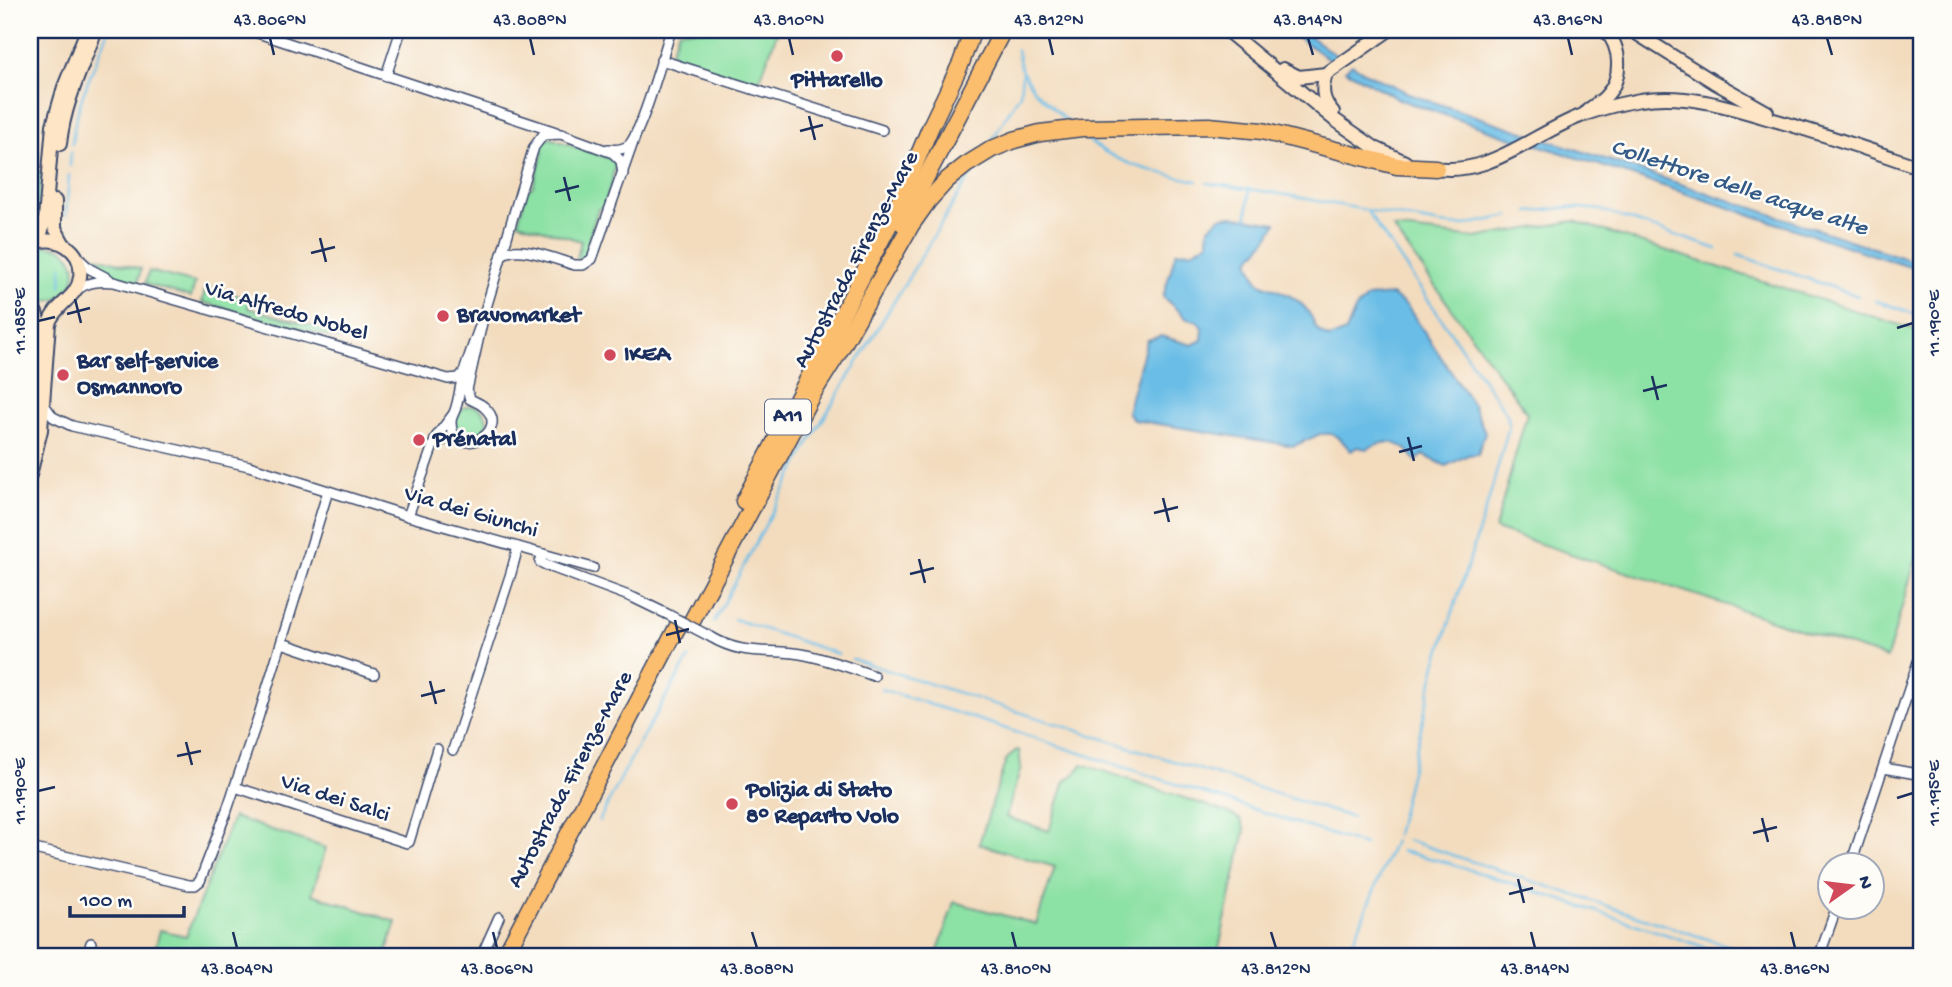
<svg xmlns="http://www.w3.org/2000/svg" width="1952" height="987" viewBox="0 0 1952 987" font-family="'Gochi Hand',sans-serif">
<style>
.green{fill:#8ce1a4;stroke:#548881;stroke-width:2}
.water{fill:#6abde6;stroke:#4276a2;stroke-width:2}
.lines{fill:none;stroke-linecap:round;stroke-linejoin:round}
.stream{stroke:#6abde6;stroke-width:2.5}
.minor-casing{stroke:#3b496c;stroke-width:12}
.secondary-casing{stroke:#3b496c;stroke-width:16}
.motorway-casing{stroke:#3b496c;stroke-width:19}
.minor{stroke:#fff;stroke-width:9}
.secondary{stroke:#fde5c5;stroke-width:12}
.motorway{stroke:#fbbd6e;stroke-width:16}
.minor-bridge-casing{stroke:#3b496c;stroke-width:12;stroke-linecap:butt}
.minor-bridge{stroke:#fff;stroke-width:9}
.ticks{fill:none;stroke:#1b2f5e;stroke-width:2.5}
.poi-dot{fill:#d1495b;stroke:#fdfcf7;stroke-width:2.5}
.labels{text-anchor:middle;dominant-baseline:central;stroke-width:5;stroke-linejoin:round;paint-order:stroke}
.shield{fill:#fdfcf7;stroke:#5f6c8c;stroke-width:2}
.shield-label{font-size:21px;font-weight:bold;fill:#1b2f5e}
.poi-label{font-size:23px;font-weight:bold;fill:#1b2f5e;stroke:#fdfcf7;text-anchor:start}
.street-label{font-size:23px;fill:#1b2f5e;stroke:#fdfcf7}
.water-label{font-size:24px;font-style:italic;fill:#335a87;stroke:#fdfcf7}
.neatline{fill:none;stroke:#1b2f5e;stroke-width:2.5}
.ticks-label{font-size:18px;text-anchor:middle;fill:#1b2f5e}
</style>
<rect width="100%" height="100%" fill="#fdfcf7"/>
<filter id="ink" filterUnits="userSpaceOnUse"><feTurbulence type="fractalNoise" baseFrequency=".0143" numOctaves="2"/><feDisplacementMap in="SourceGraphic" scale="14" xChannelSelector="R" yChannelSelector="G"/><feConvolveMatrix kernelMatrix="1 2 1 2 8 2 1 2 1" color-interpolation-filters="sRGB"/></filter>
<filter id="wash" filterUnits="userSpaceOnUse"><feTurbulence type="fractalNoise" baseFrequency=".00686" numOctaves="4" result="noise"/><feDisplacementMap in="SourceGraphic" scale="28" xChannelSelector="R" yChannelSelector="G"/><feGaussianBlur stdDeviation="1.57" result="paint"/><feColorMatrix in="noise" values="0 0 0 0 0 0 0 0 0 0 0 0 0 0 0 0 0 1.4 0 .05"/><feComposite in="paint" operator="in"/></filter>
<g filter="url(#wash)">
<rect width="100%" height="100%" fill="#f3dcbe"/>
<!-- green -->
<g class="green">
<path d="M679,30h99l-20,55 -83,-26 -4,-8z"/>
<path d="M550,138l61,21 5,5 -4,14 1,1 -9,28 -6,2 -10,33 5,2 -3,9 -9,6 -4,-1 4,-17 -63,-19 9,-31 6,-5 10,-34 -4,-2 4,-9z"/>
<path d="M30,168l12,4 -5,51 -7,10z"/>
<path d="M1574,221l348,111v206l-35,120 -392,-129 32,-116 -134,-185 82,10z"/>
<path d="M45,245c5,1 12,2 17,4 30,19 3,67 -32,47v-46z"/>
<path d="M82,253l59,16 -3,13c-20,-5 -43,-11 -56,-29z"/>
<path d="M149,271l46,12 -4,14 -46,-13z"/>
<path d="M206,287l44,12 -2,9 91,25 -2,6 -135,-37z"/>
<circle cx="471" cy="422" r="16"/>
<path d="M1019,750l2,17 -15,50 43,14 16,-50 12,-9 5,-8 147,49 12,7 4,10 -28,127h-281l18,-55 82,22 19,-57 -76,-23 27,-84 9,-9z"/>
<path d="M233,817l93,31 -14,46 84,28 -11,35h-232l7,-27 26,6z"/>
</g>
<!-- water -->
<g class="water">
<path d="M1288,30h13l37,27 -7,4z"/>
<path d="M1352,64l14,9 49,23 507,168v7l-384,-126 -20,-5 -117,-40 -56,-30z"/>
<path d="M1233,216l43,7 -7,13 -20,25 9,21c19,9 40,13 51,31 10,15 1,14 20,25l17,-6 9,-22 12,-13 25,-2 15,11 66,99 12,27 -7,22 -10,1 -22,11 -23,-11 -7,6c-12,-19 -29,-24 -49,-12l-10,-2 -6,4 -8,-9 -10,-8h-13l-26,12 -160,-26 -7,-8 20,-72 14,-4 31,9 10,-5 1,-11 -6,-8 -10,-2 -24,-22 13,-45 18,-1 14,-9 1,-15 12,-10z"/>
</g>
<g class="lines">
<!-- stream -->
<g class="stream">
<path d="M1023,73l11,17 34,32"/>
<path d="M1082,135c33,30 73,37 115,46"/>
<path d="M990,143l30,-49 2,-21 -5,-23"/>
<path d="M72,144c3,-40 23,-78 37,-114"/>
<path d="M70,166l1,-14"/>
<path d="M1207,183l74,11 159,30 20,2 49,-10"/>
<path d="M1367,211l135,196 6,10 1,9 -20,73 -53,165 -40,171"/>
<path d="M1529,212l41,-5 31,3 116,39"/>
<path d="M66,215l3,-40"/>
<path d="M1247,218l2,-28"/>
<path d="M1738,255l120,41"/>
<path d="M61,286l1,-20"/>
<path d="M1876,301l46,15"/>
<path d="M734,619l104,35"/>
<path d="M714,622l96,-181 164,-272"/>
<path d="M852,659l501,159"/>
<path d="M881,689l114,36"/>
<path d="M997,726l367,119"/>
<path d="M599,821l40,-78 50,-85"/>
<path d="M1407,840l355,117"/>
<path d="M1401,851l48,12 286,94"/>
<path d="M1347,957l47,-116"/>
</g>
</g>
</g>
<g filter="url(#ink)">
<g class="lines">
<defs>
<g id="minor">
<path d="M249,30l307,102"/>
<path d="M661,60l221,70"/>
<path d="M386,76l15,-46"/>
<path d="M608,149c7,1 15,1 21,-4 13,-13 35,-93 42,-115"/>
<path d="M502,255c15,-12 55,5 73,10h8l9,-6 45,-128"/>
<path d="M78,258l12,11 19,10"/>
<path d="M76,291c11,-10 24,-10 38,-9l334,97 11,-1 4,-5"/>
<path d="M484,314l-17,76 3,9c5,3 10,4 14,8 30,26 -33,55 -33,15 0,-6 4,-9 5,-15 3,-9 4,-21 7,-31 6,-22 15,-43 22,-65 17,-55 32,-110 49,-164l9,-12 18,-1 52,19 8,8 2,13"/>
<path d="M43,403l10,14 19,9 177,40 159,50 185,52"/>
<path d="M434,444l12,-5 16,2"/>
<path d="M408,516l28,-79 16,-21"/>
<path d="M543,554l-3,8 8,4 86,32 33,16"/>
<path d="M711,637c33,20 60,11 95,18 23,5 46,13 68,21"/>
<path d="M282,643l92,31"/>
<path d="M453,750l58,-177 7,-26"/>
<path d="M1884,768l38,7"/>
<path d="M235,787l172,56 2,-1 28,-93"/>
<path d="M30,848l159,37h6l5,-4 26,-68 32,-95 70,-227"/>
<path d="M1851,864l71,-214"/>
<path d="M87,957l4,-14"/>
<path d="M481,957l18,-40"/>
<path d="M1819,957l18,-51"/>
</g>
<g id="secondary">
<path d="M1226,30l109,90 40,28 30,14"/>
<path d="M1631,30l83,52 53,30"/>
<path d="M1283,69l16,8 27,-3 63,-44"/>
<path d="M1326,74c-5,15 -4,27 7,38"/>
<path d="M1587,111c6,-5 13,-9 18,-14 18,-18 17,-49 0,-67"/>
<path d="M60,144c4,-40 22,-77 36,-114"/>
<path d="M1430,167c56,12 100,-31 148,-50 19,-8 41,-13 62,-17 45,-7 87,6 130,19 52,14 102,32 152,49"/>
<path d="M55,201v27l8,15"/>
<path d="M33,242l8,-8 4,-15 8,-94 11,-38 23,-57"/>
<path d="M30,303l6,10 4,16 -6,89 -4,23"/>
<path d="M30,475l11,-45 8,-107c7,-20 29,-25 31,-46 4,-28 -25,-44 -49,-33"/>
</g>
<g id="motorway">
<path d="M895,211l36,-85 30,-63 12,-33"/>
<path d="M902,223l101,-193"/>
<path d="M813,393l24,-38 74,-130 17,-24 19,-21 19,-15 26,-16 22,-9 26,-7 42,-5 127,-2 53,5 135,35 39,2"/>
<path d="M744,501l157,-299"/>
<path d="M691,623l126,-238"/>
<path d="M504,957l175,-333"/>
</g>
</defs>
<!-- minor casing -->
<use href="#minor" class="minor-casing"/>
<!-- secondary casing -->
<use href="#secondary" class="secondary-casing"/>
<!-- motorway casing -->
<use href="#motorway" class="motorway-casing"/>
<!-- minor -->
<use href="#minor" class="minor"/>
<!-- secondary -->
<use href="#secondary" class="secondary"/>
<!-- motorway -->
<use href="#motorway" class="motorway"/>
<defs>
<path id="minor-bridge" d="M667,614l44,23"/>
</defs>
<!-- minor-bridge casing -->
<use href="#minor-bridge" class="minor-bridge-casing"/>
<!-- minor-bridge -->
<use href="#minor-bridge" class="minor-bridge"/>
</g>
</g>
<!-- ticks -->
<path class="ticks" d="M270,38l4,17M530,38l4,17M789,38l4,17M1049,38l4,17M1308,38l5,17M1568,38l4,17M1827,38l5,17M809,116l6,24M800,131l23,-6M564,177l6,24M555,192l24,-6M320,238l6,24M311,253l24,-6M75,299l6,24M67,314l23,-6M38,321l17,-4M1897,328l16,-5M1652,376l6,24M1643,391l24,-6M1408,437l6,24M1399,452l23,-6M1163,498l6,24M1154,513l24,-6M919,559l6,24M910,574l24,-6M675,620l5,23M666,635l23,-6M430,681l6,23M421,696l24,-6M186,742l6,23M177,756l24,-5M38,791l17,-4M1897,798l16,-5M1762,818l6,24M1753,833l24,-6M1518,879l6,24M1509,894l24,-6M233,932l4,16M493,932l4,16M752,932l5,16M1012,932l4,16M1271,932l5,16M1531,932l4,16M1791,932l4,16"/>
<!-- markers -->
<g class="poi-dot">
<circle cx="837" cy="56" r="7"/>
<circle cx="443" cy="316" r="7"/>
<circle cx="610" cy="355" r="7"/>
<circle cx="63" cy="375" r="7"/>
<circle cx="419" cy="440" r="7"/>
<circle cx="732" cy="804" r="7"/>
</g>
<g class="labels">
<!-- shield labels -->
<rect class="shield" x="765" y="399.5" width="46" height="35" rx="5"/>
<g class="shield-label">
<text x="788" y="417">A11</text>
</g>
<!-- poi labels -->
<g class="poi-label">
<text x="837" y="81" text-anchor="middle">Pittarello</text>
<text x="457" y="316">Bravomarket</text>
<text x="624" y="355">IKEA</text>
<text x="77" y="362">Bar self-service<tspan x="77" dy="26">Osmannoro</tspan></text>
<text x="433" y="440">Prénatal</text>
<text x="746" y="791">Polizia di Stato<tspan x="746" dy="26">8° Reparto Volo</tspan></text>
</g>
<!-- street labels -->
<g class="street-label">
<text transform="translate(857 260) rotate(-62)">Autostrada Firenze-Mare</text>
<text transform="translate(286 312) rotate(16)">Via Alfredo Nobel</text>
<text transform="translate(471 513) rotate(16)">Via dei Giunchi</text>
<text transform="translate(571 780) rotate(-62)">Autostrada Firenze-Mare</text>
<text transform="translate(335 799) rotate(18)">Via dei Salci</text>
</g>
<!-- water labels -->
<g class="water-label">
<text transform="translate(1739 189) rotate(18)">Collettore delle acque alte</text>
</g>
</g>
<!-- margin -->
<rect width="1952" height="987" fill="none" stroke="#fdfcf7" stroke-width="77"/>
<!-- north arrow -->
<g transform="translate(1851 886) rotate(76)"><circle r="33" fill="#fdfcf7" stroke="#a3aaba" stroke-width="2"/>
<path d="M0-5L12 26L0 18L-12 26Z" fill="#d1495b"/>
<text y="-10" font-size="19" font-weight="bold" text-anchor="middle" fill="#1b2f5e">N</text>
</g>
<!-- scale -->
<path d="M70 906v10h114v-10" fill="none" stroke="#1b2f5e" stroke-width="3.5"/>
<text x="80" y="906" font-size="21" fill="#1b2f5e" stroke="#fdfcf7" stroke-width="5" paint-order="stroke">100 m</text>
<rect x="38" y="38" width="1875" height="910" class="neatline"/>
<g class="ticks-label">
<text x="270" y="25">43.806°N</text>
<text x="530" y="25">43.808°N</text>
<text x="789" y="25">43.810°N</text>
<text x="1049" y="25">43.812°N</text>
<text x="1308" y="25">43.814°N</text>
<text x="1568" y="25">43.816°N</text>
<text x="1827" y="25">43.818°N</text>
<text transform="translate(19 321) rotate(-90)" y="6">11.185°E</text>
<text transform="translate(1933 323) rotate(-90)" y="6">11.190°E</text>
<text transform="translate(19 791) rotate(-90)" y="6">11.190°E</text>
<text transform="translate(1933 793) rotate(-90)" y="6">11.195°E</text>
<text x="237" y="974">43.804°N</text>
<text x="497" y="974">43.806°N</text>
<text x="757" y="974">43.808°N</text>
<text x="1016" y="974">43.810°N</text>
<text x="1276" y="974">43.812°N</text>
<text x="1535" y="974">43.814°N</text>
<text x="1795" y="974">43.816°N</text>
</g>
</svg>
